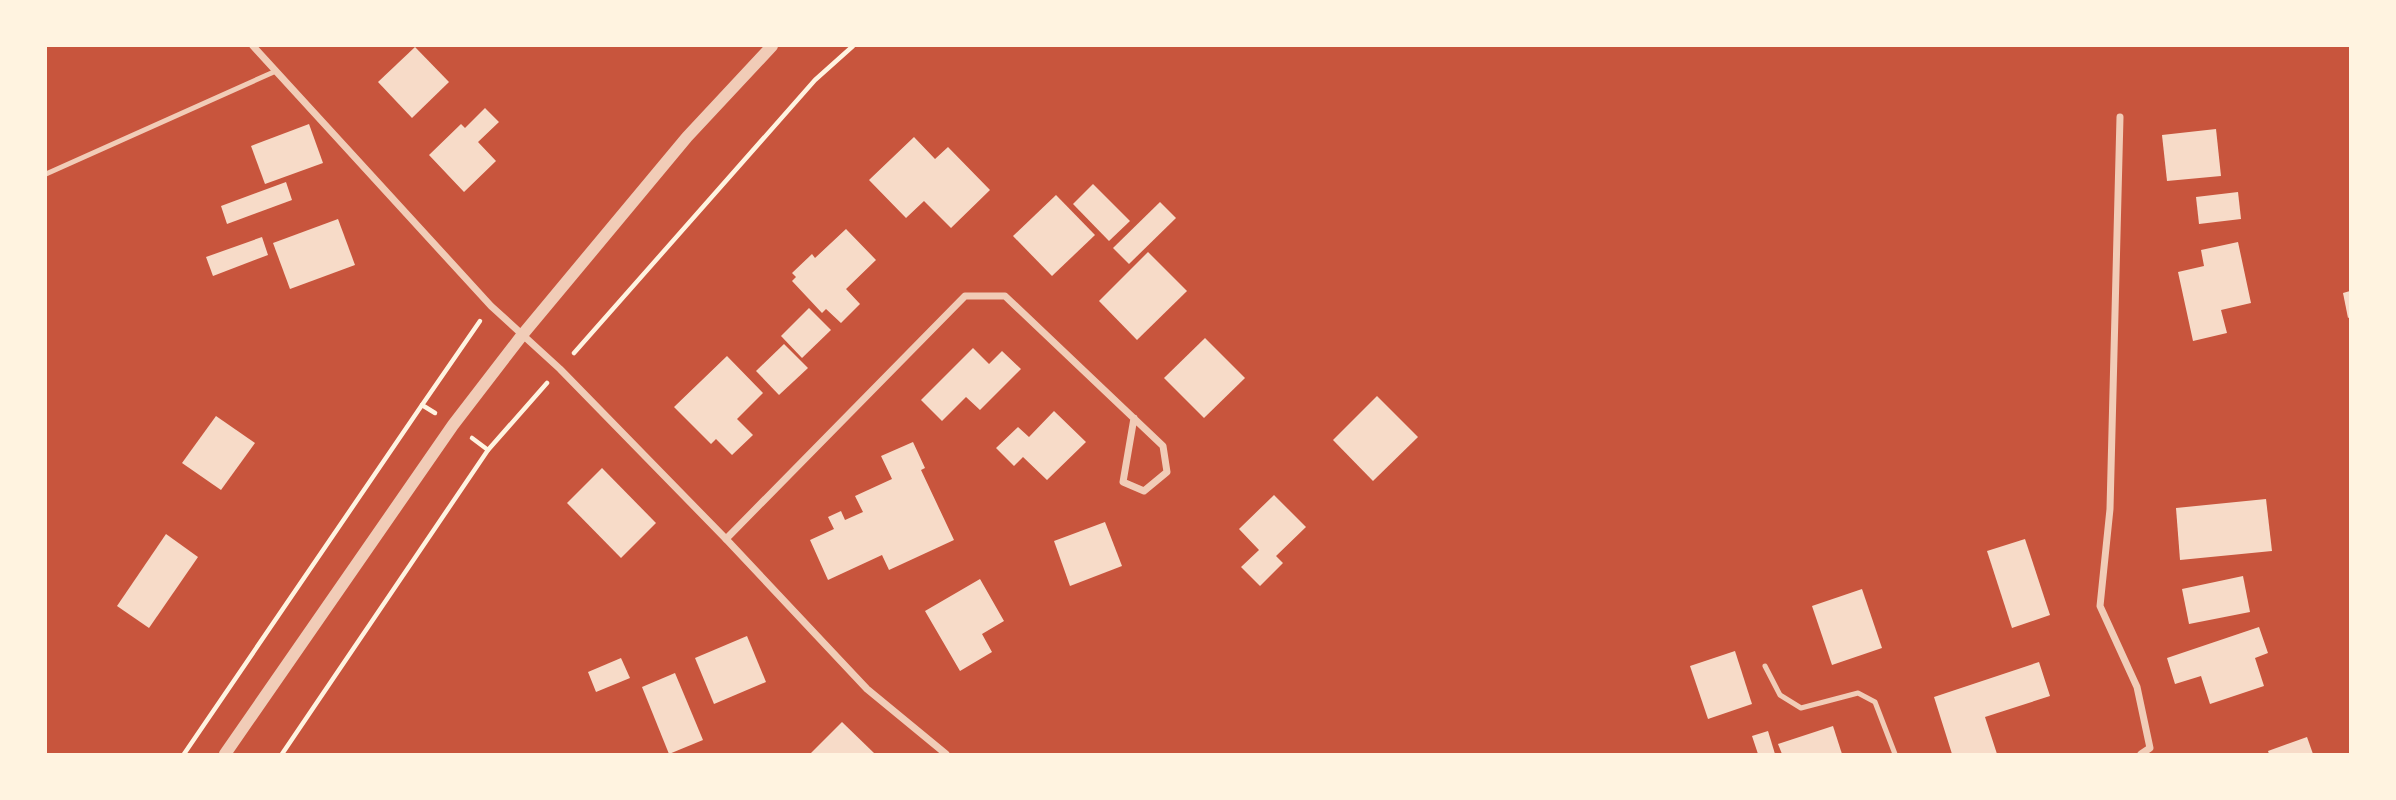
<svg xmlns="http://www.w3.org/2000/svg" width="2396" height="800" viewBox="0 0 2396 800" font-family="Lato,sans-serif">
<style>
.building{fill:#f7dbc8}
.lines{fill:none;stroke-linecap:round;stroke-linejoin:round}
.path{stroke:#fff3e0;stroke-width:4.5}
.service{stroke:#f1ccb7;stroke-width:5}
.minor{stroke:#f1ccb7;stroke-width:7}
.tertiary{stroke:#f1ccb7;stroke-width:12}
</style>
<rect width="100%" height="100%" fill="#c8553d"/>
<!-- building -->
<g class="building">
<path d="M415,47l34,35 -37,36 -34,-36z"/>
<path d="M485,108l14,14 -21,20 18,19 -32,31 -35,-37 32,-31 4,4z"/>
<path d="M309,124l14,39 -58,21 -14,-38z"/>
<path d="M2216,129l5,47 -54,5 -5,-46z"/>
<path d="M914,137l21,22 13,-12 42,43 -39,38 -27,-27 -18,17 -37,-38z"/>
<path d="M286,182l6,18 -65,24 -6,-18z"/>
<path d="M1093,184l37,37 -21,20 -36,-37z"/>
<path d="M2238,192l3,27 -42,5 -3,-27z"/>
<path d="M1056,195l39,40 -43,41 -39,-40z"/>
<path d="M1160,202l16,16 -47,46 -16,-16z"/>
<path d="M338,219l17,46 -65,24 -17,-46z"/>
<path d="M846,229l30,31 -30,29 14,15 -19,19 -15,-14 -4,4 -30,-32 4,-4 -4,-4 20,-19 3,4z"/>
<path d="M262,237l6,18 -55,21 -7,-19z"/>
<path d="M2238,242l13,61 -30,7 6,23 -34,8 -15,-69 26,-6 -3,-16z"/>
<path d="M1148,252l39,39 -50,49 -38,-39z"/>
<path d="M2350,291v26l-2,1 -5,-25z"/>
<path d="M809,308l22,22 -29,28 -21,-22z"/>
<path d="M1205,338l40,40 -41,40 -40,-40z"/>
<path d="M784,344l24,24 -29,27 -23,-24z"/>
<path d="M973,348l16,16 13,-13 19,18 -41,41 -14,-13 -24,24 -21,-21z"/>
<path d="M727,356l36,37 -26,26 16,16 -21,20 -16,-16 -5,5 -37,-37z"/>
<path d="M1377,396l41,41 -45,44 -40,-41z"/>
<path d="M1054,411l32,31 -39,38 -24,-23 -9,9 -18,-18 22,-21 11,10z"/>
<path d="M216,416l39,27 -34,47 -39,-27z"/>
<path d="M913,442l12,26 -4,2 33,70 -65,30 -7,-15 -54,25 -18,-40 24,-11 -6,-12 13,-6 4,9 18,-8 -8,-16 37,-17 -11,-23z"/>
<path d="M602,468l54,55 -35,35 -54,-55z"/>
<path d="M1274,495l32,32 -30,29 7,7 -23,23 -19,-19 18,-17 -20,-21z"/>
<path d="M2266,499l6,52 -92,9 -4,-52z"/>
<path d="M1105,522l17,44 -52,20 -16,-45z"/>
<path d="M166,534l32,23 -49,71 -32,-22z"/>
<path d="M2025,539l25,76 -38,13 -25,-77z"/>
<path d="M2243,576l7,36 -61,12 -7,-35z"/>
<path d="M980,579l24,42 -22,13 10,18 -32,19 -35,-60z"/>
<path d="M1862,589l20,59 -50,17 -20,-59z"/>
<path d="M2259,627l9,26 -13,5 9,28 -54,18 -9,-28 -26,8 -8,-26z"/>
<path d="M747,636l19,46 -52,22 -19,-46z"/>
<path d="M1735,651l17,53 -44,15 -18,-53z"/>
<path d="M621,658l9,20 -34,14 -8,-20z"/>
<path d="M2039,662l11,34 -65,21 12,37h-45l-18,-57z"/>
<path d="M675,673l28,67 -34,14 -27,-67z"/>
<path d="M842,722l33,32h-65z"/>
<path d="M1833,726l9,28h-60l-4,-10z"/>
<path d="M1768,731l7,23h-17l-6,-18z"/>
<path d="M2307,737l6,17h-44l-1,-3z"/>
</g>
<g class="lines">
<!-- path -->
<g class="path">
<path d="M574,353l241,-273 38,-34"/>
<path d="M435,413l-13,-8 58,-84"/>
<path d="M472,438l16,12"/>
<path d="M184,754l238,-349"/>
<path d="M282,754l206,-304 59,-67"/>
</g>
<!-- service -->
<g class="service">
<path d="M46,174l230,-103"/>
<path d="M1765,666l15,29 21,13 57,-15 17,9 20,52"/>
</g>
<!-- minor -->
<g class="minor">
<path d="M253,46l238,260 69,63 166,170 141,150 79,65"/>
<path d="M2120,117l-10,392 -10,97 37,81 13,61 -9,6"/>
<path d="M726,539l239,-243h40l158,150 4,26 -23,19 -21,-9 11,-64"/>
</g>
<!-- tertiary -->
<path class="tertiary" d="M225,754l228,-329 70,-91 164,-197 85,-91"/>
</g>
<!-- border -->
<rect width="2396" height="800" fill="none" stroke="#fff3e0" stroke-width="94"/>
</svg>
